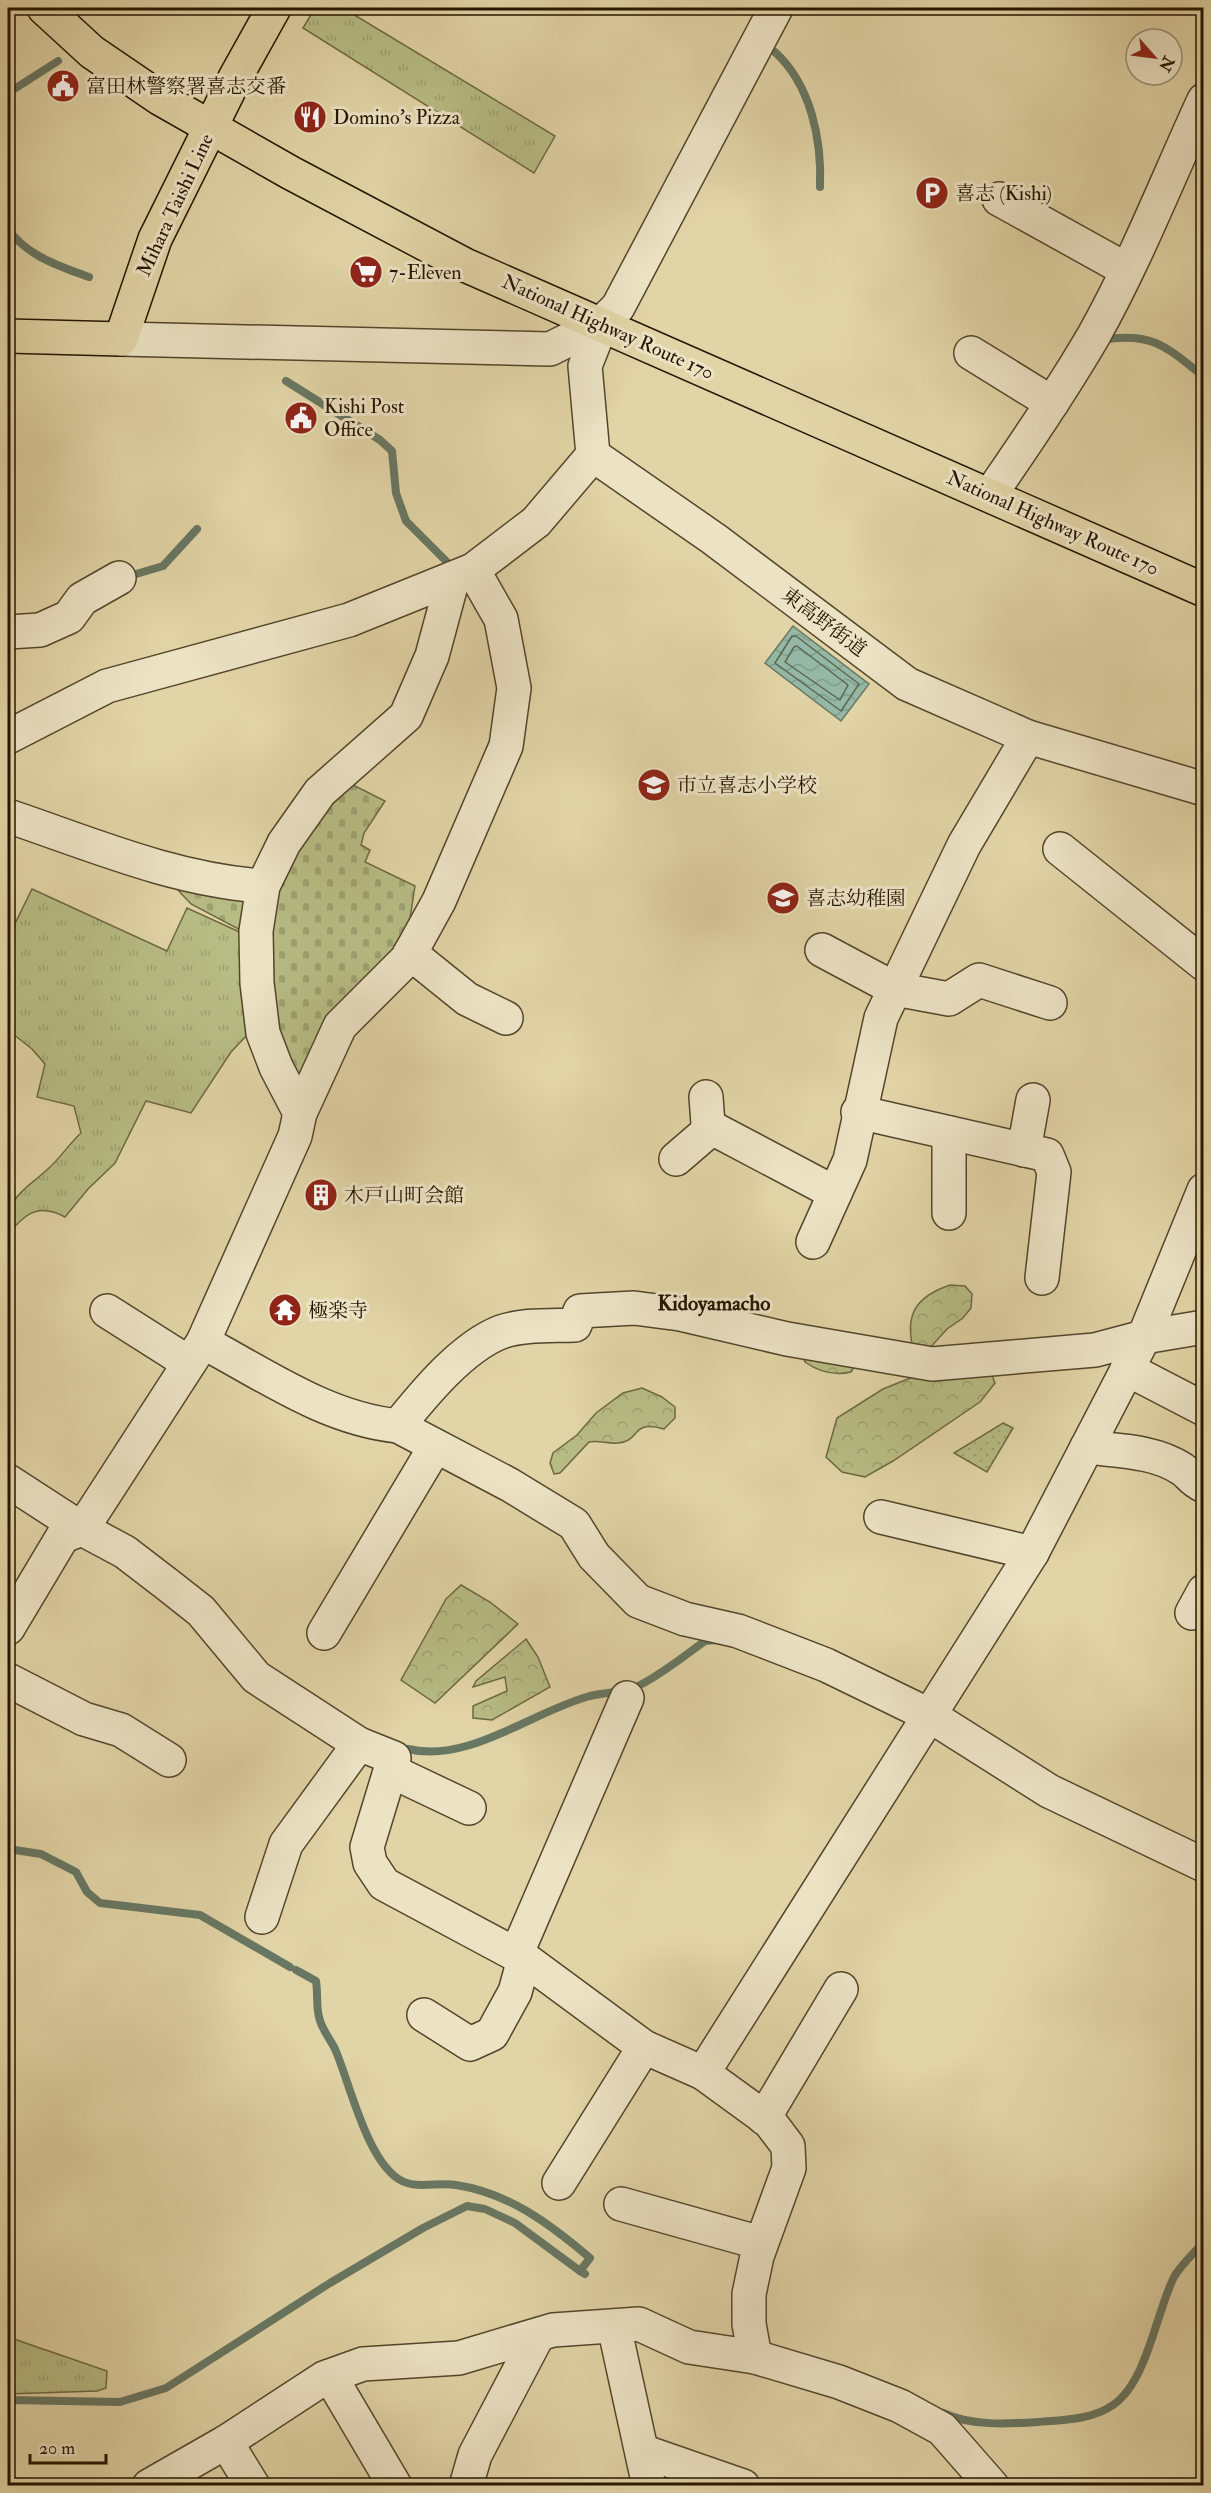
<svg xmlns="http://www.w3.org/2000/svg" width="1211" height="2493" viewBox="0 0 1211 2493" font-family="'IM FELL Double Pica','Noto Serif JP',serif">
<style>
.grass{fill:url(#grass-tufts);stroke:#6e6842;stroke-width:1.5}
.forest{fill:url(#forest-crowns);stroke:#6e6842;stroke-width:1.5}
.cemetery{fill:url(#cemetery-stones);stroke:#6e6842;stroke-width:1.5}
.park{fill:url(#park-dots);stroke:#6e6842;stroke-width:1.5}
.water{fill:url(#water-waves);stroke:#687763;stroke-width:1.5}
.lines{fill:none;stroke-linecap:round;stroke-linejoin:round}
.shore{stroke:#5c6652;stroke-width:1.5}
.stream{stroke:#687763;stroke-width:8}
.minor-casing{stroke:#54452a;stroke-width:36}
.major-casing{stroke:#251500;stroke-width:36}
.highway-casing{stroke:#251500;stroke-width:36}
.minor{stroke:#ece3c5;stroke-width:33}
.major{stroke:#e1d4a6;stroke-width:33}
.highway{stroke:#e1d4a6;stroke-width:33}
.labels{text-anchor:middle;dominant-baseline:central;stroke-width:6;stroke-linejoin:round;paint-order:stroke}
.poi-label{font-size:20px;fill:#251500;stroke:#ece3c5;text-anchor:start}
.street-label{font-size:20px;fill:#251500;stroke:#ece3c5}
.neighbourhood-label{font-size:21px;font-weight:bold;fill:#251500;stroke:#ece3c5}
</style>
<defs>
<pattern id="grass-tufts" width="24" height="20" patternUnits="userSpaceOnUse" patternTransform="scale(1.5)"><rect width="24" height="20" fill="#b7bc84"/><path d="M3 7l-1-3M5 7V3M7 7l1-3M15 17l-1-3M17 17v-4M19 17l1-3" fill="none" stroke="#9da170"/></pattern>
<pattern id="forest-crowns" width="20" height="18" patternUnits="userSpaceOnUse" patternTransform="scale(1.5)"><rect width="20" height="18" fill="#b7bc84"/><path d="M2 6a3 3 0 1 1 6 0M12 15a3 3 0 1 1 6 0" fill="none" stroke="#9da170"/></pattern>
<pattern id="cemetery-stones" width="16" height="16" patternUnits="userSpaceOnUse" patternTransform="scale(1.5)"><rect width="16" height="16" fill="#b7bc84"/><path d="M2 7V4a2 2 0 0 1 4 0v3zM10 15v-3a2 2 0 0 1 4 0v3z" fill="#9da170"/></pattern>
<pattern id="park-dots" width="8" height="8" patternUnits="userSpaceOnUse" patternTransform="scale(1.5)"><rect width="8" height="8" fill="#b7bc84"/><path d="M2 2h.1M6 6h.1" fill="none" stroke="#9da170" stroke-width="1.8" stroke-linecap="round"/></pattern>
<pattern id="water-waves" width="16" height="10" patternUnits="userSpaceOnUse" patternTransform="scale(1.5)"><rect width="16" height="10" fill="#94b8a5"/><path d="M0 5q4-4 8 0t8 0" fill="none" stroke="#7f9d8c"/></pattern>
</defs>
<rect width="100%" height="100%" fill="#e1d4a6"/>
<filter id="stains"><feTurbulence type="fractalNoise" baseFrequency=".00333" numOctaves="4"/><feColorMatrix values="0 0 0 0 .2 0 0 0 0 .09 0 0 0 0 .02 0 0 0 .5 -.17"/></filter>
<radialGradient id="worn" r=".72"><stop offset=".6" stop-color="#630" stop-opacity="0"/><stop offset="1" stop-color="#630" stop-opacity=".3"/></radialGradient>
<!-- grass -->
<g class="grass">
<path d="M315,8h28l212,128 -21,37 -231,-145z"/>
<path d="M32,889l135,62 20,-43 57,26 5,99 -18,19 -40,61 -45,-12 -31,62 -27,26 -23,28c-27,-14 -39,-4 -57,17 -1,-41 16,-42 42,-67 11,-10 19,-23 31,-34l-7,-27 -37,-9 8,-33 -13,-15 -24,-19v-92z"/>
<path d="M8,2337l99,34 -1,17 -9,3 -89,3z"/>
</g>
<!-- forest -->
<g class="forest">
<path d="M950,1285l15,1 7,8 -1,14 -8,10 -16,11 -18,20 -17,-5c-7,-34 9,-49 38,-59z"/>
<path d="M803,1356l57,1 -9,15c-17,4 -32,0 -46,-10z"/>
<path d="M989,1367l6,16 -15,19 -87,59 -28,16 -23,-5 -16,-15 11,-39 46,-29 35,-14z"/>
<path d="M642,1388l20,9 13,10v11l-11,11c-34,-10 -23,13 -46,14 -10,1 -19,-3 -29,-1l-29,31 -6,1 -4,-11 3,-10 24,-18 19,-22 27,-20z"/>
<path d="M461,1585l29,17 28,22 -83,79 -34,-23 45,-81z"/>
<path d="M526,1639l12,18 12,30 -58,33 -19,-2v-12l34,-15 -2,-14 -32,10 3,-6z"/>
</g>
<!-- cemetery -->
<g class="cemetery">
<path d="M343,780l42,21 -21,32 -3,12 9,5 -5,12 50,24 -6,39 -7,16 -46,49 -62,98 -33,-129 28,-113z"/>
<path d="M160,871l93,19 -11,41 -51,-27z"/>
</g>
<!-- park -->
<path class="park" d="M1003,1423l10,5 -26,44 -33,-19z"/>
<!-- water -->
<path class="water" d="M793,626l76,58 -28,37 -76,-58z"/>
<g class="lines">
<!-- shore -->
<g class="shore">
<path d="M792,636h4l63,48 -18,27 -66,-48z"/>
<path d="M797,646l51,39 -8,15 -55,-38 9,-15z"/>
</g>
<!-- stream -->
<g class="stream">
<path d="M775,52c36,33 47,88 45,135"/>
<path d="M8,93l50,-32"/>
<path d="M8,229c19,27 51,37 81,48"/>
<path d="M1102,340c49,-9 65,7 102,37"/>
<path d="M286,381l94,59 12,11 4,42 10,28 47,47"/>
<path d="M126,577l37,-11 34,-37"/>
<path d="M408,1749c60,15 125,-38 182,-53 17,-4 34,-3 50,-11 22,-11 44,-29 65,-44l11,-1"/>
<path d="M8,1849l33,5 35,18 11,20 13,11 100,12 90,52"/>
<path d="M296,1970l20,11c2,12 0,24 3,36 2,11 11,22 16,32 15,34 32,114 67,132 15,8 38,1 54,4 53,8 94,39 134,73l-10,13 5,3"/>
<path d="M8,2400l112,2 46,-14 164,-105 93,-55 44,-22 18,3 30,14 65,48"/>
<path d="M943,2413c28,13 64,11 95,9 26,-2 53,-2 75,-17 34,-23 43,-92 61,-128 7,-12 20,-24 30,-35"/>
</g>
<defs>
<g id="minor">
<path d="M999,199l128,71"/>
<path d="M602,323l-17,43 8,89 121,84 193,145 121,53 176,52"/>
<path d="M121,339l429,10 52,-26 16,-16 158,-299"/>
<path d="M971,353l81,50"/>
<path d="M990,495c36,-52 72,-105 104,-160 42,-75 74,-157 110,-235"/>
<path d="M8,632l32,-2 29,-13 13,-18 37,-21"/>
<path d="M8,737l99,-51 242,-66 124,-50 63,-48 57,-67"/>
<path d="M8,816c83,28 166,64 255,70"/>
<path d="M1060,849l144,115"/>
<path d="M822,950l73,39 54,10 30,-19 71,23"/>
<path d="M410,953l57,46 39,19"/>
<path d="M706,1097l2,27 4,4"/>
<path d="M858,1112l189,43 7,17 -12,106"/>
<path d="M300,1113l-24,-46 -13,-34 -6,-50 -1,-52 7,-45 21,-43 36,-51 86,-76 26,-60 21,-78"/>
<path d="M1024,1150l9,-50"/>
<path d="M676,1159l36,-31 123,65"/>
<path d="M949,1213v-80"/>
<path d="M813,1242l37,-82 31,-142 83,-173 64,-108"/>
<path d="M107,1311l82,52"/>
<path d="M203,1342c62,33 124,77 195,84l112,59 64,39 20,32 44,45 47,18 53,12 88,34 103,50 120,76 155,74"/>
<path d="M1127,1369l77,40"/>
<path d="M398,1426c25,-31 64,-79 103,-94 22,-8 50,-6 74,-7l5,-14 54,-3 46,6 107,25 145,25 163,-14 49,-13 60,-10"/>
<path d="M1087,1447c32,4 68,4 95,22 8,5 9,11 22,17"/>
<path d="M8,1481l74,48 43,23 43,33 33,26 55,66 103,67 35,14 -27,89 3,16 14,21 142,76 118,87 59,26 66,48 19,25 1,22 -32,88 -8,38v30l6,33"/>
<path d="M881,1517l151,36"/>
<path d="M1192,1613l12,-22"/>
<path d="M8,1628l55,-92 19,-7 121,-187 92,-206 5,-23 40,-87 67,-67 32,-58 67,-155 8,-58 -13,-69 -28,-49"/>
<path d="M324,1633l111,-186"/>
<path d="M8,1680l76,39 37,11 48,30"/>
<path d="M391,1771l78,37"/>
<path d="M262,1917l24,-73 73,-100"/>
<path d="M516,1955l111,-257"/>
<path d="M424,2015l46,29 22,-10 23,-42 9,-33"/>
<path d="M703,2073l329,-520 112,-216 60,-147"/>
<path d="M764,2118l77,-129"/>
<path d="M559,2183l85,-136"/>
<path d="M621,2204l140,39"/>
<path d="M614,2326l35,160"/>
<path d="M330,2376l65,110"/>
<path d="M226,2442l27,44"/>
<path d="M642,2451l101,35"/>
<path d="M149,2486l77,-44 98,-64 39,-14 96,-6 94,-28 86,-6 50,23 66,10 84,25 61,24 42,23 50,57"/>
<path d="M466,2486l9,-31 63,-120"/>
</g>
<path id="major" d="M8,336l113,3 34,-100 80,-161 39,-70"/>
<path id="highway" d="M44,8l48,44 69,47 130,74 174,92 739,325"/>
</defs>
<!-- minor casing -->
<use href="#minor" class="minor-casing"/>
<!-- major casing -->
<use href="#major" class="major-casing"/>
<!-- highway casing -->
<use href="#highway" class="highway-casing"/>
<!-- minor -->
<use href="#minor" class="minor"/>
<!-- major -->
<use href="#major" class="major"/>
<!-- highway -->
<use href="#highway" class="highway"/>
</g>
<!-- icons -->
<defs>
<symbol id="civic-disc" viewBox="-11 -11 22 22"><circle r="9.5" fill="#8f2418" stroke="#ece3c5"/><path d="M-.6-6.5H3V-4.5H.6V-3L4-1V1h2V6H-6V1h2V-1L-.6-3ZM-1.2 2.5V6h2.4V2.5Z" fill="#fff"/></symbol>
<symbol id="restaurant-disc" viewBox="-11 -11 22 22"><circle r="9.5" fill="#8f2418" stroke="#ece3c5"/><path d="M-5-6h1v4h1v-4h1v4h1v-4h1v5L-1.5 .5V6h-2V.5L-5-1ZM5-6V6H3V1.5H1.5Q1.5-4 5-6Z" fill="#fff"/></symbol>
<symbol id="parking-disc" viewBox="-11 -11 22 22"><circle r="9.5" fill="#8f2418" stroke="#ece3c5"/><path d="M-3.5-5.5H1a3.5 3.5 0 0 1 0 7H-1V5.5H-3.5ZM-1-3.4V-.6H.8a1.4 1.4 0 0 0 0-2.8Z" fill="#fff"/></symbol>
<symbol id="supermarket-disc" viewBox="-11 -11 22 22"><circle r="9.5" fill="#8f2418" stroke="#ece3c5"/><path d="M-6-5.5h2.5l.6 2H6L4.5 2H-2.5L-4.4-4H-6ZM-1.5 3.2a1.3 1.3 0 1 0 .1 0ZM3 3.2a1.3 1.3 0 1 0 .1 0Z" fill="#fff"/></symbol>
<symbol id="school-disc" viewBox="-11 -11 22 22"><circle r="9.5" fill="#8f2418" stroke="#ece3c5"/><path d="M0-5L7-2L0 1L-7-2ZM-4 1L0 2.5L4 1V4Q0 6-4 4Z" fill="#fff"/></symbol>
<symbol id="building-disc" viewBox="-11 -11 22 22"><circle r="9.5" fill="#8f2418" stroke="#ece3c5"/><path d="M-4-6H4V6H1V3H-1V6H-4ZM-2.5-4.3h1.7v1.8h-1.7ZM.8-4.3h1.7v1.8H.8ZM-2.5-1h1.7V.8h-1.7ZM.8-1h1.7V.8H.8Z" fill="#fff"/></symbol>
<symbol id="temple-disc" viewBox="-11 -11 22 22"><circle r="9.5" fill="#8f2418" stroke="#ece3c5"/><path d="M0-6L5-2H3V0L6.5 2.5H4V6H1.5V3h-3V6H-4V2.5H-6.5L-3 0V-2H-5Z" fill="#fff"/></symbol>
</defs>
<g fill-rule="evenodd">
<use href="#civic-disc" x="44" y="67" width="38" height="38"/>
<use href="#restaurant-disc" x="291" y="98" width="38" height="38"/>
<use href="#parking-disc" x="913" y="174" width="38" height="38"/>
<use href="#supermarket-disc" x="347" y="253" width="38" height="38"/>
<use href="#civic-disc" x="282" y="399" width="38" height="38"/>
<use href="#school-disc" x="635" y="766" width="38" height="38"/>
<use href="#school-disc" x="764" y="879" width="38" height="38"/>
<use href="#building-disc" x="302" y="1176" width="38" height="38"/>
<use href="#temple-disc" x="266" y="1291" width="38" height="38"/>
</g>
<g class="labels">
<!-- poi labels -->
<g class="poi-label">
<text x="86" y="86">富田林警察署喜志交番</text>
<text x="333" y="117">Domino's Pizza</text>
<text x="955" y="193">喜志 (Kishi)</text>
<text x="389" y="272">7-Eleven</text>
<text x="324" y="406">Kishi Post<tspan x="324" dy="23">Office</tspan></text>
<text x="677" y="785">市立喜志小学校</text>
<text x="806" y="898">喜志幼稚園</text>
<text x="344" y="1195">木戸山町会館</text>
<text x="308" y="1310">極楽寺</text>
</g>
<!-- street labels -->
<g class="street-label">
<text transform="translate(175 205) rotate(-65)">Mihara Taishi Line</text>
<text transform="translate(608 327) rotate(24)">National Highway Route 170</text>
<text transform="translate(1053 523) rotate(24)">National Highway Route 170</text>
<text transform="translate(824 622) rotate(37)">東高野街道</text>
</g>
<!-- neighbourhood labels -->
<g class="neighbourhood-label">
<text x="714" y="1303">Kidoyamacho</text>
</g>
</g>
<!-- margin -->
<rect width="1211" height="2493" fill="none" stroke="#e1d4a6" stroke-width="30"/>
<rect x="9" y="9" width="1193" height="2475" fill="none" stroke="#251500" stroke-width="3"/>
<rect x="15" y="15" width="1181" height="2463" fill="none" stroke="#251500" stroke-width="1.5"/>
<!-- north arrow -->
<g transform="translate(1154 57) rotate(118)"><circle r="28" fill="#ece3c5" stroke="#9c9176" stroke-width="1.5"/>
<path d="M0-4.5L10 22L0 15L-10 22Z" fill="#8f2418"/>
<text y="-9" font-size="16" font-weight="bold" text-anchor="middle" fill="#251500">N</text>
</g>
<!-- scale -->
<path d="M30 2454v9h76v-9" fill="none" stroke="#251500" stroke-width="3"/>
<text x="39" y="2454" font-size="18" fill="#251500" stroke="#ece3c5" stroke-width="4.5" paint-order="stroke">20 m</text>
<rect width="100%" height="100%" filter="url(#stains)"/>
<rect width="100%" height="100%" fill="url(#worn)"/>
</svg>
